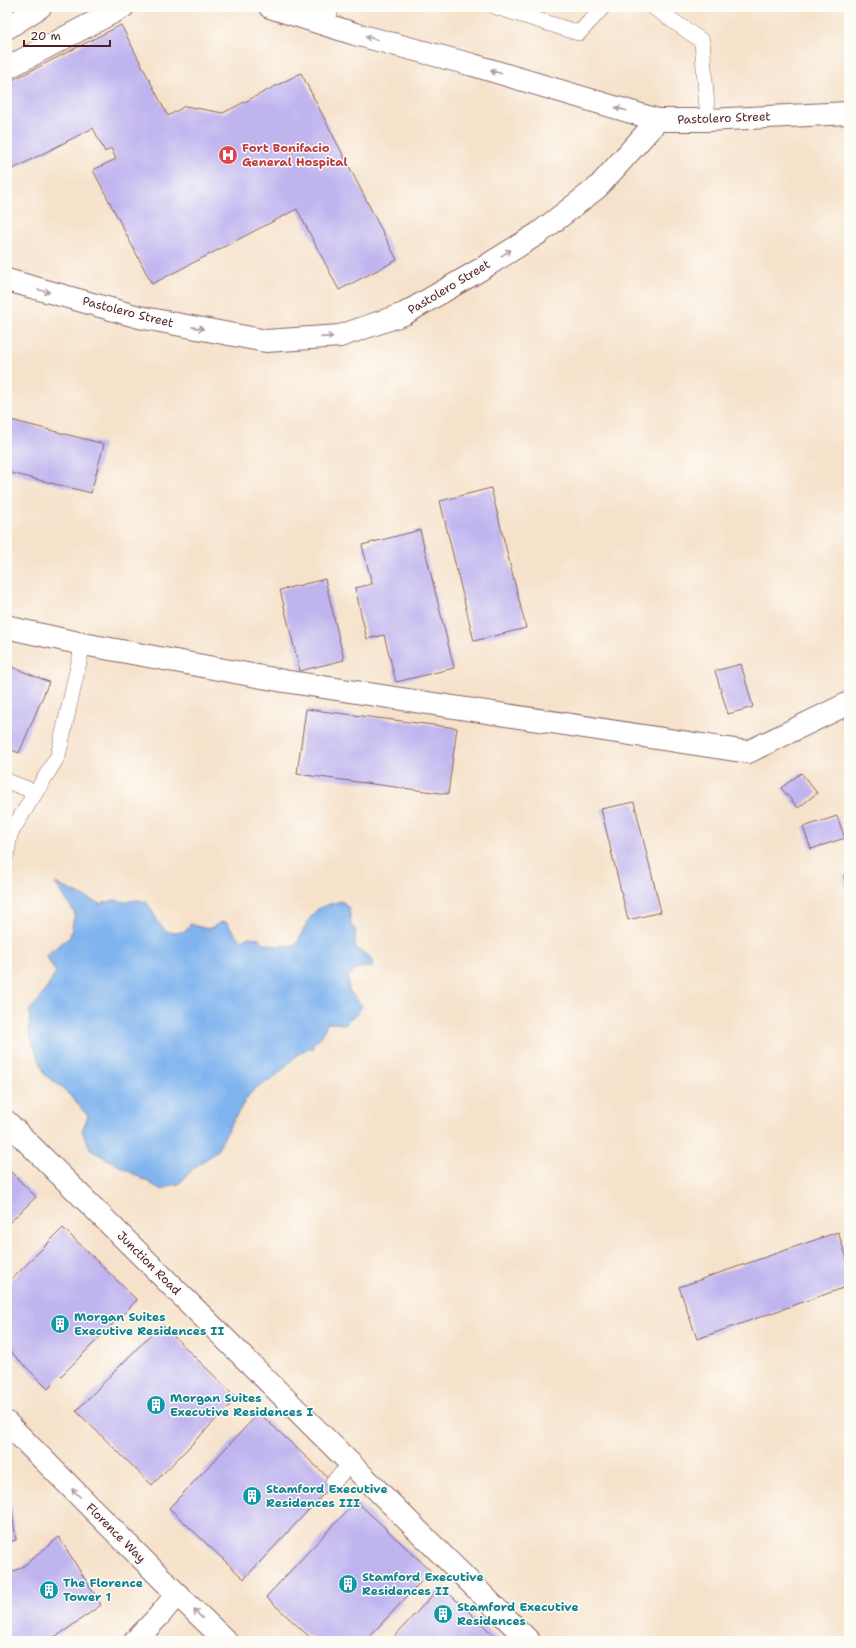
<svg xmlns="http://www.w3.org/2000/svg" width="856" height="1648" viewBox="0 0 856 1648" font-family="'Shantell Sans',sans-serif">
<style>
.water{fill:#80b4ee;stroke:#656a8c}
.building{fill:#c0b4ef}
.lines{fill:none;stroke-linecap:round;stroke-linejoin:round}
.service-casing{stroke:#866363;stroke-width:16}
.minor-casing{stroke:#866363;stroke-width:24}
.service{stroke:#fff;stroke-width:15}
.minor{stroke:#fff;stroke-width:22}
.oneway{stroke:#ae9aa0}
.labels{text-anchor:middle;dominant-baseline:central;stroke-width:3;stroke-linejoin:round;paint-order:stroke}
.street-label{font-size:12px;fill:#4a1f2b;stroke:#fdfcf7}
.health-label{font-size:12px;font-weight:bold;fill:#be3a42;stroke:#fdfcf7;text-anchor:start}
.culture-label{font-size:12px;font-weight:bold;fill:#0d838f;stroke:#fdfcf7;text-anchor:start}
</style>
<rect width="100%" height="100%" fill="#fdfcf7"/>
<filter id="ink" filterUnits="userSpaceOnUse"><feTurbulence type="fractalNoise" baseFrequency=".025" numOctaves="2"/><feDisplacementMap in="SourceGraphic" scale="8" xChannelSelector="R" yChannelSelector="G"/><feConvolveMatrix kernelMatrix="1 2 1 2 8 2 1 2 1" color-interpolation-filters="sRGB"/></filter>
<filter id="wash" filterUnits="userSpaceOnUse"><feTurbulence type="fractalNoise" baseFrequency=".012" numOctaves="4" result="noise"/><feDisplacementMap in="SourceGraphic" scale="16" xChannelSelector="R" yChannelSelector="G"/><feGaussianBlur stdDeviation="0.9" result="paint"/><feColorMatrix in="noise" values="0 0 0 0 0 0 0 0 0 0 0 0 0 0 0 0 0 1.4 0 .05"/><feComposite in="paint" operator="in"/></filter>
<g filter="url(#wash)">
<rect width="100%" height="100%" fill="#f6e2cb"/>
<!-- water -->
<path class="water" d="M55,883l45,21 15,-4 7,2 15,-2 9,2c13,15 12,37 40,29l4,-7c6,2 14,5 20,4 8,-3 7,-6 16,-6l14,18 9,-3 10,1 4,5 14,3 19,-1c6,-11 13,-29 22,-36 6,-4 17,-6 24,-8l7,7 2,17 5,6c-4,27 4,15 17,29l-1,8c-11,-2 -16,1 -24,8l1,14 13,16 -6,9 -8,5 -1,4 -20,-1 -6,15 -8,5v5h-4l-11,6 -24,24 -18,10 -8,8 -17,28 -14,27 -23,17 -15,16 -6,1 -11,5 -71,-40 -9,-19 6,-15 -25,-28 -18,-13 -16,-42 1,-24 9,-9 17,-27 -10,-18 24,-18 5,-24z"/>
<g id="blocks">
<!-- building -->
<g class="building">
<path d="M121,25l47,91 17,-10 38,7 78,-40 96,187 -58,30 -42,-81 -145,75 -59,-114 23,-11 -5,-11 -6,4 -12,-24 -86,44v-89z"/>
<path d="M7,419l97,25 -13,49 -84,-21z"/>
<path d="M491,488l35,140 -52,13 -34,-140z"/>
<path d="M420,530l34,138 -58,14 -12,-47 -17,4 -12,-51 17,-4 -10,-39z"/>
<path d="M325,579l19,81 -44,11 -20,-81z"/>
<path d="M741,664l12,43 -25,7 -13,-43z"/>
<path d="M7,665l42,17 -30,71 -12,-5z"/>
<path d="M306,709l151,19 -9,66 -151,-20z"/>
<path d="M801,773l16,20 -19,15 -17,-20z"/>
<path d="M634,802l27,110 -33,8 -27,-111z"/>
<path d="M837,816l8,22 -34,11 -8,-22z"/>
<path d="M849,874v24h-1l-4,-23z"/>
<path d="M7,1168l29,29 -29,28z"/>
<path d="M63,1228l74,72 -89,89 -41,-41v-64z"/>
<path d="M838,1232l11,33v21l-152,53 -18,-52z"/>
<path d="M161,1324l76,74 -85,87 -76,-74z"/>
<path d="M259,1413l75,70 -90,96 -75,-71z"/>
<path d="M8,1481l8,59 -9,3v-61z"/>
<path d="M356,1501l75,70 -66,70h-51l-48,-44z"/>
<path d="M59,1537l42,68 -41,29 -14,7h-39v-67l14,-6z"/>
<path d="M441,1586l59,55h-110z"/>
</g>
</g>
</g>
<g filter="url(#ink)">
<use href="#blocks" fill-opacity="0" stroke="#866363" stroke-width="1"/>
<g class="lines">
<defs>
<g id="service">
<path d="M496,7l83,26 24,-26"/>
<path d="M653,7l49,34 6,79"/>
<path d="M326,24l6,-17"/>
<path d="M7,781l28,11"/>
<path d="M7,853l3,-19 48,-78 25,-112"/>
<path d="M333,1482l18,-18"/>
</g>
<g id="minor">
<path d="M270,7l85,27 118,31 185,55"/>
<path d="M7,28l33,-21"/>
<path d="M7,68l116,-61"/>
<path d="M7,280l132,37 127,24 74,-5 64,-22 74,-43 61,-38 59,-46 60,-67h50l141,-7"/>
<path d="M7,626l12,4 64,14 201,37 464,71 101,-49"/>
<path d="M7,1122l522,519"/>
<path d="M7,1423l170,171 49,47"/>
<path d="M135,1641l24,-25 18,-22"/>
</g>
</defs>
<!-- service casing -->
<use href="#service" class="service-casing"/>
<!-- minor casing -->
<use href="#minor" class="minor-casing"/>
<!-- service -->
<use href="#service" class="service"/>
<!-- minor -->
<use href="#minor" class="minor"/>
</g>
<!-- one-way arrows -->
<defs><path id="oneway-shaft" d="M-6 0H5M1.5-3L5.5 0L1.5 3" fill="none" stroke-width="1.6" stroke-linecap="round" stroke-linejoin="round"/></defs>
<g class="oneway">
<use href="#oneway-shaft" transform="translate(371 38) rotate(-165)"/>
<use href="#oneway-shaft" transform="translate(496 72) rotate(-164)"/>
<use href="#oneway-shaft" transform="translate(621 109) rotate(-164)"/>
<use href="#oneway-shaft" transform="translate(506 253) rotate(-32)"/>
<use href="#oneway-shaft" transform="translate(44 291) rotate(15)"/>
<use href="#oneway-shaft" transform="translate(198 328) rotate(11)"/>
<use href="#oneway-shaft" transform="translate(327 337) rotate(-4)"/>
<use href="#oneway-shaft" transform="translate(76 1493) rotate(-135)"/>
<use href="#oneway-shaft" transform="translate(198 1614) rotate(-136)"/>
</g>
</g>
<!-- icons -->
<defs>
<symbol id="hospital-disc" viewBox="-11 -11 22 22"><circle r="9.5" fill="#e0444e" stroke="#fdfcf7"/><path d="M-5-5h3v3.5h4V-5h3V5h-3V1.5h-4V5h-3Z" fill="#fff"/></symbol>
<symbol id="building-disc" viewBox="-11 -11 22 22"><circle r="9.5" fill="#0f9aa8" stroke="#fdfcf7"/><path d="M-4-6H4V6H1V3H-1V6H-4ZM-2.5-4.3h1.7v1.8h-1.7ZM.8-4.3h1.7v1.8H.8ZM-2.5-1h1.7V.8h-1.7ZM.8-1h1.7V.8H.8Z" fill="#fff"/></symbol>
</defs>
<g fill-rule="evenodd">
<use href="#hospital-disc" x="217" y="144" width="22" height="22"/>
<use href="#building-disc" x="49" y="1313" width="22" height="22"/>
<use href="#building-disc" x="145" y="1394" width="22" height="22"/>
<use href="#building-disc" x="241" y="1485" width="22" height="22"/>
<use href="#building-disc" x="337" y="1573" width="22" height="22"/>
<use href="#building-disc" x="38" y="1579" width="22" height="22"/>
<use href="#building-disc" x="432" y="1603" width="22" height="22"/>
</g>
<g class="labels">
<!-- street labels -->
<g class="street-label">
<text transform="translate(724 118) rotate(-2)">Pastolero Street</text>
<text transform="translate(449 287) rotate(-31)">Pastolero Street</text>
<text transform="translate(128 312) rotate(14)">Pastolero Street</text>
<text transform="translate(149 1263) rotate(45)">Junction Road</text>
<text transform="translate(116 1533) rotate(45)">Florence Way</text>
</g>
<!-- health labels -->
<g class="health-label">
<text x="242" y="148">Fort Bonifacio<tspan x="242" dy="14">General Hospital</tspan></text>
</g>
<!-- culture labels -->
<g class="culture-label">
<text x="74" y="1317">Morgan Suites<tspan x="74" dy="14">Executive Residences II</tspan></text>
<text x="170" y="1398">Morgan Suites<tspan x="170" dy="14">Executive Residences I</tspan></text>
<text x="266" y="1489">Stamford Executive<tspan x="266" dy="14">Residences III</tspan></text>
<text x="362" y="1577">Stamford Executive<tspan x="362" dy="14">Residences II</tspan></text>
<text x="63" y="1583">The Florence<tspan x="63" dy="14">Tower 1</tspan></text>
<text x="457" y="1607">Stamford Executive<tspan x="457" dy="14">Residences</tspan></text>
</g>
</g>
<!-- margin -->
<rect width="856" height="1648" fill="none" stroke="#fdfcf7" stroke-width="24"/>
<!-- scale -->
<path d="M24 40v6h86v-6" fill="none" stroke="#4a1f2b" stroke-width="2"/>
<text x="30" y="40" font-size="12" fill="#4a1f2b" stroke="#fdfcf7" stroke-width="3" paint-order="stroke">20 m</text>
</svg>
